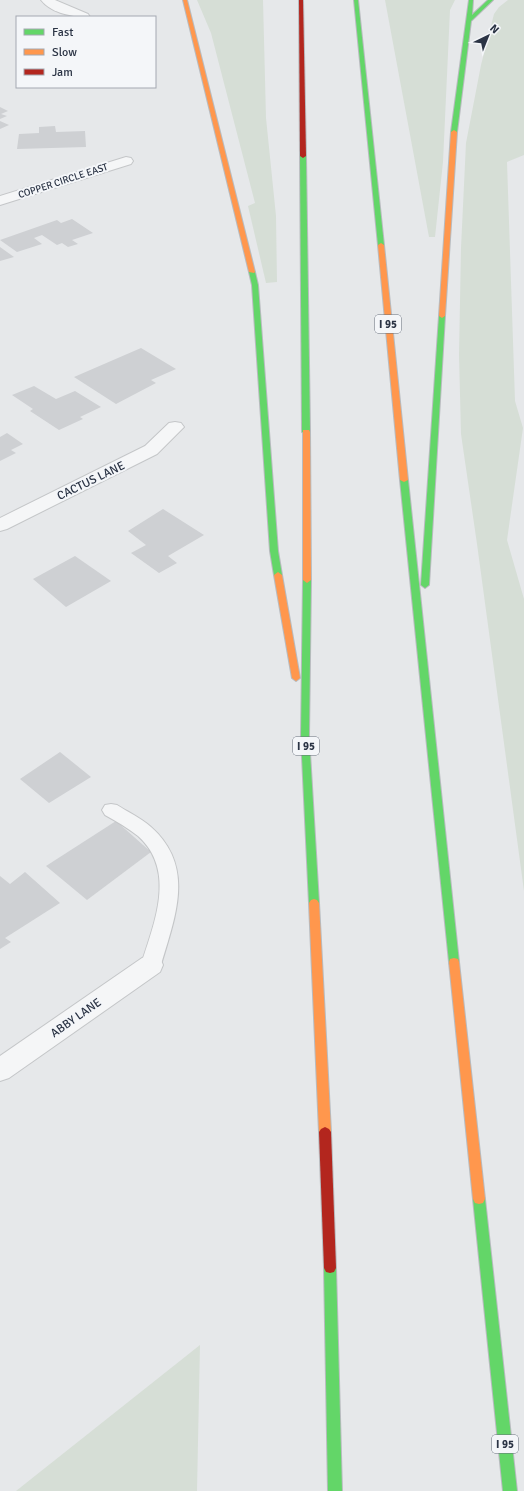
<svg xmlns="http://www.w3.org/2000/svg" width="524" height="1491" viewBox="0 0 524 1491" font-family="Signika,sans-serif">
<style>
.green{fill:#d6ded6}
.building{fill:#ced0d3}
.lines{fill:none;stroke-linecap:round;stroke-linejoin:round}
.lane-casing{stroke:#c4c6c8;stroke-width:2}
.street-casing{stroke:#c4c6c8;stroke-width:2}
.fast-casing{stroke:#b8bbbf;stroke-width:2}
.slow-casing{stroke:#b8bbbf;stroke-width:2}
.jam-casing{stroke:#b8bbbf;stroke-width:2}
.lane{fill:#f5f6f7;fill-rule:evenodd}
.street{fill:#f5f6f7;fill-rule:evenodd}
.fast{fill:#63d668;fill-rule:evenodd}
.slow{fill:#ff974d;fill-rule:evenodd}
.jam{fill:#b3261e;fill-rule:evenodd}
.labels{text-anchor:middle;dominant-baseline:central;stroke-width:4;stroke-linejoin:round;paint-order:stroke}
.far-street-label{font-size:10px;fill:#2b3445;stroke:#f4f6f9}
.shield{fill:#f4f6f9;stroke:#676e7b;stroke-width:1}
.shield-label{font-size:11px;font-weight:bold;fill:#2b3445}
.street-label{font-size:12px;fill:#2b3445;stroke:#f4f6f9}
</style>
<rect width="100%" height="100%" fill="#e6e8ea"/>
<!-- green -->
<g class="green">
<path d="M197,0h66l3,118 10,98 1,66 -11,1 -18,-77 7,-3 -44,-170z"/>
<path d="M385,0h70l-5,10 -7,152 -8,75h-6z"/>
<path d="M508,0h16v155l-17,7 8,239 8,27 -16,112 17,59v292l-47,-347 -16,-110 -2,-79 2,-107 5,-105 15,-78 13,-51 5,-7z"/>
<path d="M200,1345l-3,146h-181z"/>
</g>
<!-- building -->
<g class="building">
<path d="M0,107l8,4 -7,3 6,2 -7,3z"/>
<path d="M0,121l9,4 -9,4z"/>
<path d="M55,126l1,6 29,-1 1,16 -69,2 2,-15 20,-1v-6z"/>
<path d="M72,219l21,14 -21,7 6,4 -10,3 -6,-4 -5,2 -15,-10 -8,3 8,6 -25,8 -17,-12 57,-20 4,3z"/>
<path d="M0,247l14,10 -14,4z"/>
<path d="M141,348l35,21 -25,11 5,3 -40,21 -42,-27z"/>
<path d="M34,386l22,13 19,-8 26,16 -21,10 3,2 -24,11 -29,-19 3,-2 -21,-14z"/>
<path d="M7,433l16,11 -12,6 5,3 -16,8v-24z"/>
<path d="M163,509l41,26 -36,21 9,7 -18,10 -28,-20 15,-8 -18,-14z"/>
<path d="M75,556l36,25 -45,26 -33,-28z"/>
<path d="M60,752l31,25 -42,26 -29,-24z"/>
<path d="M116,821l35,31 -64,48 -41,-34z"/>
<path d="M25,872l35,31 -55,35 6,4 -11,7v-73l10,8z"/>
</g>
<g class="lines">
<defs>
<path id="lane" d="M111,804l6,1c11,7 24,13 34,22 45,40 24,90 10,138l-3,5 -7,3 -7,-3 -3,-5c13,-42 36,-94 -3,-129 -10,-8 -22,-15 -33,-21l-3,-5 3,-5z"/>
<g id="street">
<path d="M41,0h14l33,14 2,3c-16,0 -38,-3 -49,-17z"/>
<path d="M126,157l5,1 2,3 -2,3 -131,41v-9z"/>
<path d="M175,422l6,1 3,4 -27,27 -150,75 -7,2v-13l145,-72 24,-23z"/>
<path d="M151,955l9,3 3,7 -3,7 -151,106 -9,3v-25l142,-98z"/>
</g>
<g id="fast">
<path d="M354,0h4l26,245 -3,2 -3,-2z"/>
<path d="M469,0h4l-1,15 16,-15h5l-22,21 -14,111 -3,2 -3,-2z"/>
<path d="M303,154l3,2 4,276 -4,2 -4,-2 -2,-276z"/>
<path d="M252,270l3,2 3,13 20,266 4,24 -4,3 -4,-3 -4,-24 -18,-266 -3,-13z"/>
<path d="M442,314l3,2 -16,269 -4,3 -4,-3 18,-269z"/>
<path d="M401,478h3l4,2 51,482 -1,3 -4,1 -4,-1 -1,-3 -49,-482z"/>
<path d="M307,577l4,3 -2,156 10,167 -2,3h-6l-2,-3 -8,-167 2,-156z"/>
<path d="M479,1194l4,1 2,4 32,292h-14l-30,-292 2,-4z"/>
<path d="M330,1263l4,1 2,4 6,223h-14l-4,-223 2,-4z"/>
</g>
<g id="slow">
<path d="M183,0h4l68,272 -1,1 -5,-1z"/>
<path d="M454,130l3,2 -12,184 -3,2 -3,-2 12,-184z"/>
<path d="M381,243l3,2 24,235 -4,2 -4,-2 -22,-235z"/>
<path d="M303,430h6l1,2 1,148 -4,3 -4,-3z"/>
<path d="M278,572l4,3 18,103 -4,3 -4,-3 -18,-103z"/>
<path d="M314,899l3,1 2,3 12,229 -2,3 -4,2 -4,-2 -2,-3 -10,-229 2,-3z"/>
<path d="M454,958l4,1 1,3 26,237 -2,4 -4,1 -4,-1 -2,-4 -24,-237 1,-3z"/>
</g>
<g id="jam">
<path d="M299,0h4l3,156 -3,2 -3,-2z"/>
<path d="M325,1127l4,2 2,3 5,136 -2,4 -4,1 -4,-1 -2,-4 -5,-136 2,-3z"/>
</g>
</defs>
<!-- lane casing -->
<use href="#lane" class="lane-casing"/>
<!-- street casing -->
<use href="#street" class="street-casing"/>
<!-- fast casing -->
<use href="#fast" class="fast-casing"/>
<!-- slow casing -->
<use href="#slow" class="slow-casing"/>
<!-- jam casing -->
<use href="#jam" class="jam-casing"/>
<!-- lane -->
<use href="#lane" class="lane"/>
<!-- street -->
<use href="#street" class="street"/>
<!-- fast -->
<use href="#fast" class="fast"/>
<!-- slow -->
<use href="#slow" class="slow"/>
<!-- jam -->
<use href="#jam" class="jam"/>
</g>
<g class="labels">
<!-- far-street labels -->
<g class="far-street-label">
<text transform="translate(63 181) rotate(-18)">COPPER CIRCLE EAST</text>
</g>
<!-- shield labels -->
<g class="shield">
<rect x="375" y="315" width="26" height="18" rx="3"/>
<rect x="293" y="737" width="26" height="18" rx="3"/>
<rect x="492" y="1435" width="26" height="18" rx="3"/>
</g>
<g class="shield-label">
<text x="388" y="324">I 95</text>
<text x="306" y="746">I 95</text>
<text x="505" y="1444">I 95</text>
</g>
<!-- street labels -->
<g class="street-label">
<text transform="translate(91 481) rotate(-26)">CACTUS LANE</text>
<text transform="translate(76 1018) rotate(-35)">ABBY LANE</text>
</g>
</g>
<!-- legend -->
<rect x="16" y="16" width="140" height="72" fill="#f4f6f9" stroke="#a4a8b1"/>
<rect x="24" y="29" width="20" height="6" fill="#63d668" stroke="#a4a8b1"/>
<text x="52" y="36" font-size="12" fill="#2b3445">Fast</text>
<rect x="24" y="49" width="20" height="6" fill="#ff974d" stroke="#a4a8b1"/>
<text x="52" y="56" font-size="12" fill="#2b3445">Slow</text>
<rect x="24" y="69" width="20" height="6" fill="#b3261e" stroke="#a4a8b1"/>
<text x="52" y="76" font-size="12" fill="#2b3445">Jam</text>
<!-- north arrow -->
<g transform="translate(488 36) rotate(43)" stroke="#f4f6f9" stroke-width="3" paint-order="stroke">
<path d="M0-3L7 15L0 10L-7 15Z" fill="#2b3445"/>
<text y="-6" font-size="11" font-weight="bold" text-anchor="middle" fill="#2b3445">N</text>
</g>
</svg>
